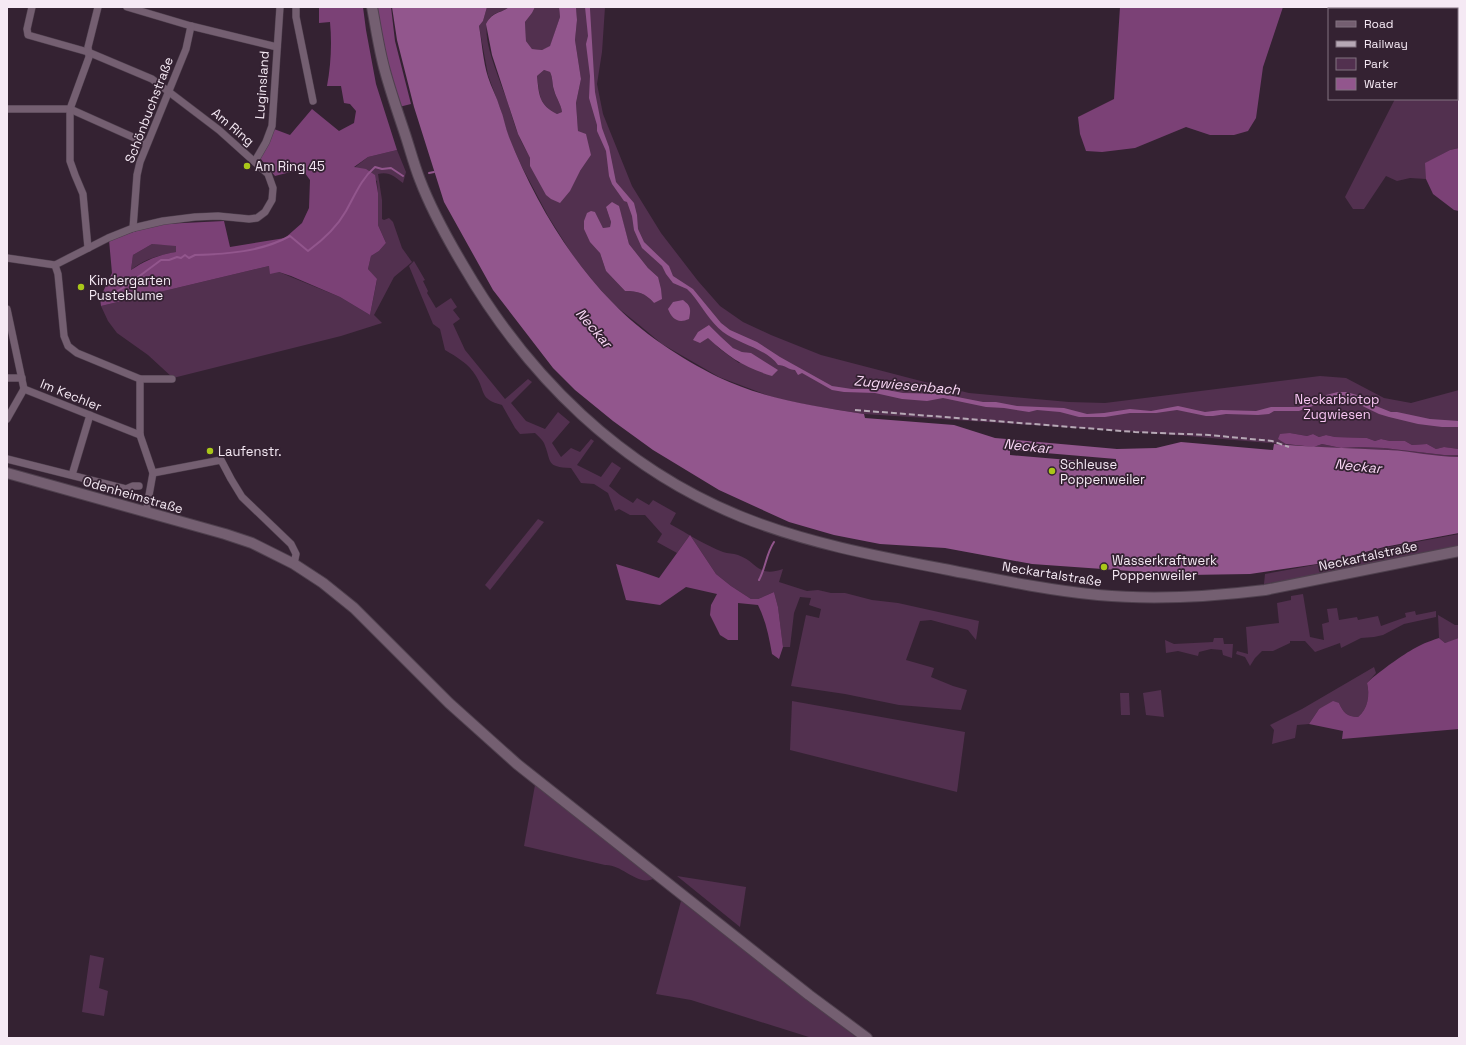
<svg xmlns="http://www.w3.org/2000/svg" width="1466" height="1045" viewBox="0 0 1466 1045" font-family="'Space Grotesk',sans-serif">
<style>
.green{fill:#52304f;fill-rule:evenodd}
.forest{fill:#7b4176;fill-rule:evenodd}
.water{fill:#92568d;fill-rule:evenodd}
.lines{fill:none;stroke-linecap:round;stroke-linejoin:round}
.stream{stroke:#92568d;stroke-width:2}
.street-casing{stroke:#4f404e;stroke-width:8}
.secondary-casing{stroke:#4f404e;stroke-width:12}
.street{stroke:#745f71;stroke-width:7}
.secondary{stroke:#745f71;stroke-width:10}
.rail{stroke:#b6a8b5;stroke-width:2;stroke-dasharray:6 3;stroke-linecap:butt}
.poi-dot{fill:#aac719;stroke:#342232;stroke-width:1.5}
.labels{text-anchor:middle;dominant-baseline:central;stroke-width:3.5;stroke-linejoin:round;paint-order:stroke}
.street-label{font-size:13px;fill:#f5e9f4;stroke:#342232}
.poi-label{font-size:13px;fill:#f5e9f4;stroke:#342232;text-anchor:start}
.park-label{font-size:13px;fill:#f9c6f4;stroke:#342232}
.water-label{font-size:14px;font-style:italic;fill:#fad8f6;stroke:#342232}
</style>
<rect width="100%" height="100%" fill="#342232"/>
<!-- green -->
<g class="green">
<path d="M487,7h22c-6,5 -16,5 -20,12 -9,16 9,55 14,71 6,14 9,29 15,44 3,8 8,16 12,24l50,13 11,-16 -13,-24 -2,-28 5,-24 -6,-39 2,-20 -1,-13h29l-3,45 -5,32 6,30 29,72 29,47 37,48 22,25 23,16 28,13 50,20 123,32 25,6 100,9 36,1 215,-27 26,2 38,20 27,5 48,-13v59l-15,-2 -8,2 -9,-5 -15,1 -7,-4h-15l-9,-2 -6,2 -8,-3 -32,-1 -9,-2 -7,2 -6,-3 -6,2 -17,-3 -4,11 28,3 8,-3 19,4 18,-1 25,1 60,7h15v2h-20l-49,-7 -62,-2 -187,-16 -277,-18 -51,-8 -38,-8 -56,-21 -57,-33 -24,-20 -25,-20 -20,-23 -20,-25 -25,-40 -26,-49 -14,-31 -8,-28 -12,-33 -9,-49 4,-5zM606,207l15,8 8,29 19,24 10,9 -4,26c-9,-10 -16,-12 -29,-12l-19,-20 -6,-18 -5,-41 8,16 7,-1 1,-5zM709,325c9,9 20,24 33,27 2,1 7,1 9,1l-12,10 -19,-14 -12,-12z"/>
<path d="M535,7h24l1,10 -10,30 -8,3 -10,-1 -6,-8 -1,-19 7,-9z"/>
<path d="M1457,10l2,1v137l-9,2 -24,13v16l-16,-1 -13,3 -11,-5 -22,33h-11l-8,-12 50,-98h62z"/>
<path d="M544,70l6,2c3,6 2,12 4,19 2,7 7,13 8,21l-5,2c-19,-10 -17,-19 -20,-38z"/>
<path d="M397,150l9,22 -3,11c-8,-6 -14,-12 -25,-9l4,26v19l2,1 5,-2 4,4 9,26 10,14 -18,15 -20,38 8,8 -41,13 -168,42 -25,-23 -31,-22 -9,-12 -7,-15 168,-40 10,6 61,25 30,18 7,-35 -9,-11 3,-13 8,-5 7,-8 -8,-18v-32l-1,-12 -23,-13 14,-11z"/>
<path d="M152,244l24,1v7c-16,3 -32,7 -45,18l2,-15z"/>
<path d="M414,261l11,19 -2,1 5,10 -1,2 9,15 15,-10 6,9 -4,3 7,9 -7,5 12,26 40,49 23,-20 4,3 -21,21 15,18 19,8 13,-17 12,10 -18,21 9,14 10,-9 9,4 11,-13 3,2 -17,24 24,12 11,-15 9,6 -12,18 11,9 13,8 4,-5 12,7 4,-5 23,13 -6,11c18,10 35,21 53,28 5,2 10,1 15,3 20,7 19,23 45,14l-4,13 28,9 11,-1 13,3h14l27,7 26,3 81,18 -3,19 -8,-10 -37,-10 -11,1 -14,39 28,8 -3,9 22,9 14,4 -6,20 -62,-5 -54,-11 -54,-8 15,-71 13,3 2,-9 -12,-4 2,-7 -11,-1 -6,16 -4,34h-7l-5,-40 -4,-15 -16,7h-7l-20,-13 -15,-12 -26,-39 -13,18 -20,-11 5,-8 -17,-19h-15l-11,-6 -4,2 -7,-18 -14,-9 -13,-1 -10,-15c-26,-1 -19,-6 -27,-25 -2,-4 -6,-7 -9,-10l-15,1 -5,-6 -13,-23c-23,-6 -16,-13 -26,-29 -7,-12 -19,-19 -31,-26l-5,-21 -7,-5 -24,-58z"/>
<path d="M538,519l6,3 -54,68 -5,-5z"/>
<path d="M1459,534v12l-118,25 -77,13 1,-10 66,-12 53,-14z"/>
<path d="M1303,594l7,43 14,3 -2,-16 7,-2 -2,-13 10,-1 2,12 18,-3 1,3 20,-4 3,10 25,-9 -1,-4 10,-2 1,4 20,-4v6l-32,7 -21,11 -9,2 -13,1 -20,10 -1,-5 -25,9 -10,-11h-15v2l-17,8h-11l-7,7 -5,8 -5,-9 -9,-3 1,-3 11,3 -2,-27 33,-4 -2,-20 14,-3v-4z"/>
<path d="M1438,615l17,10h4v13l-1,2 -13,3 -6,-5z"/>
<path d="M1214,638h9l1,6h9l-1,14 -9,-3 -1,-5 -11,-1 -12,3 -1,4 -20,-5 -12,2 -1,-13 9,4 39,-2z"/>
<path d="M1374,667l2,6 -9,10c3,12 1,26 -9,34 -11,0 -15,-5 -19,-14l-20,6 -10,15 -12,1 -2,13 -23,6 2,-14 -4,-5 32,-16z"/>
<path d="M1161,690l3,27 -18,-2 -3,-22z"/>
<path d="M1120,693h9l1,22h-9z"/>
<path d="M792,701l173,31 -8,60 -167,-42z"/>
<path d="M535,785l117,91 1,3c-16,7 -31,-15 -48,-14l-81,-19z"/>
<path d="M677,876l69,11 -6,40z"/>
<path d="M681,901l176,137h-45l-121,-38 -35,-6z"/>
<path d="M90,955l14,3 -5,30 9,3 -4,25 -22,-4z"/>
</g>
<!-- forest -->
<g class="forest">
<path d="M319,7h44l3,23 10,54 21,66 -29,7 -14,10 12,2 9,6 3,18v32l8,18 -7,8 -8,5 -3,13 9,10 -7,36 -30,-18 -49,-21 -12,-4 -9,2 -1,-8 -168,40 -1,-8 12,-25 -3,-33 27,-9 28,-7 60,-3 6,26 55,-9 17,-15 7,-15 1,-28 -8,-11 -27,7 -16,-19 15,-28 16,6 22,-26 27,22 15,-8 2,-12 -6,-7 -6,-1 -3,-17h-14c4,-21 5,-43 3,-64l-11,1zM152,244l24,2v6c-18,3 -30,8 -45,18l2,-15z"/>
<path d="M377,7h14l4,34 16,63 -12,3 -16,-62z"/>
<path d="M1120,7h163l-20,60 -7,51 -8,13 -14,4h-24l-24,-8 -51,21 -33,4 -16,-1 -6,-17 -2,-17 36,-18z"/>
<path d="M1459,148v63l-5,-1 -21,-16 -7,-15 -1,-16 25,-13z"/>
<path d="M1290,433l17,3 6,-2 6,3 7,-2 9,2 32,1 8,3 6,-2 9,2h15l7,4 15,-1 9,5 8,-2 15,2v6h-15l-60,-7 -25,-1 -18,1 -19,-4 -8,3 -28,-3 -8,-5 2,-5z"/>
<path d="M690,535l26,39 15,12 20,13h7l16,-7 4,15 5,40 -4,12 -7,-5c-3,-17 -6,-33 -14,-49l-20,-2v37h-10l-8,-5 -10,-20 1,-10 6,-11 -31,-7 -26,18 -34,-5 -10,-36 23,7 20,7z"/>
<path d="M1439,638l6,5 14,-5v91l-117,10 1,-8 -34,-7 10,-15 14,-8 6,2c4,9 8,14 19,14 10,-8 12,-22 9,-34 8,-8 13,-11 22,-18 19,-13 28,-20 50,-27z"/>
</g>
<!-- water -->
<g class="water">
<path d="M392,7h95l-4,14 -4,5c3,17 4,35 9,51 3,10 9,20 12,31 4,9 5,19 9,29 24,60 58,119 103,165 28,30 70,57 106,75 46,22 96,29 146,37l1,4 89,7 41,13 122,11 39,-1 25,-6 92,8 1,-6c38,3 76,4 114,6 24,1 47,7 71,7v76l-75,14 -60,16 -74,11 -63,1 -155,-11 -87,-16 -65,-4 -46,-9 -45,-13 -70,-32 -66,-40 -40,-29 -38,-31 -22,-22 -60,-78 -49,-88 -30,-95 -17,-67zM1010,450l106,9v5l-106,-9z"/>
<path d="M509,7h26l-3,6 -7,9 1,19 6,8 10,1 8,-4 10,-29 -1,-10h17l1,13 -2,20 6,39 -5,24 2,28 8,3 5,21 -11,16 -10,20 -10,12 -9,-4 -5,-4 -16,-29v-8l-12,-24 -26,-79 -6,-31c7,-13 14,-10 23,-17zM544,70l6,2c3,6 2,12 4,18 2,8 7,14 8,22l-5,2c-18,-9 -18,-19 -20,-38z"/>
<path d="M585,7h5v2l5,83 7,36 7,19 7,35 18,21 3,12 1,14 6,13 25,24 4,10 20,13 28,34 9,7 27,12 23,15 52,29 20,3h30l21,4 39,1 41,8h13l21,4 47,2 23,6 17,-1 26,-4 21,2 27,-5 27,6 16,-2 35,1 15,-4h28l27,-12 12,-3h8l11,3 19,11 15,6h6l33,7 29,2v6h-17l-24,-3 -29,-7 -10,-3 -35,-17h-7l-8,3 -30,11h-25l-5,3 -11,1 -32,-1 -13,2h-7l-29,-6 -21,3h-26l-25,4h-26l-19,-5 -23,-2 -8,2 -25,-4 -18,-1 -43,-9 -16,3 -25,-2 -27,-6 -31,-1 -12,-2 -30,-17 -4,2 -3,-5c-6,0 -10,-5 -17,-5 -11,-16 -39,-21 -55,-33 -13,-10 -21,-26 -32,-39l-4,-4 -14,-6 -7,-9 -4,-8 -20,-18 -8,-18 -2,-14 -5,-14 -3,-1 -12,-17 -3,-8 -3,-25 -9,-20v-6l-8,-27 1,-22 -4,-32 2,-8z"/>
<path d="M612,202l7,4 10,38 19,24 10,9 3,12 1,10 -8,4c-9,-10 -16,-12 -29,-12l-19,-20 -6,-18 -10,-11 -6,-13v-8l3,-8 4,-2 4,1 8,16 7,-1 1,-5 -5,-15z"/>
<path d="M683,300c8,6 8,9 6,19 -11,5 -17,0 -21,-10l5,-7z"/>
<path d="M709,325l12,12 12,11 9,4 9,1 27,17 -6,6c-26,-8 -44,-19 -64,-38l-8,5 -7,-3 5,-8z"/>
</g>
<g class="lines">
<!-- stream -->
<g class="stream">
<path d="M429,173l5,-1"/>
<path d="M104,299l22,-13 35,-26h8l8,-3 4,1 4,-3 4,3 6,-3c32,-1 66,-3 95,-19l18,15c15,-11 29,-24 38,-40 9,-16 15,-32 29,-44l7,2 9,-1 12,8"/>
<path d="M759,580c7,-13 7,-26 15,-38"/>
</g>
<defs>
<g id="street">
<path d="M127,7l64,19 86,21"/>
<path d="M296,7v10l17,84"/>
<path d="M7,109h63l76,34"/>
<path d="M255,161l11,-19 6,-16 8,-119"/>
<path d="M133,228l4,-53 3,-13 46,-113 5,-23"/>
<path d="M88,248l-5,-54 -8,-19 -5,-14v-52l19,-52 -1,-10 10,-40"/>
<path d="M7,258l48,7 53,-27 25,-10 30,-7 32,-4 23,-1 31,3 8,-1 8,-6 7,-12 1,-12 -5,-14 -49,-44 -67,-51 -64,-27 -60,-17 -1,-6 5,-22"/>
<path d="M55,265l3,9 6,62 4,10 9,7 63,26h32"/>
<path d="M7,309l17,80"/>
<path d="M7,378h15"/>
<path d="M140,379v56l13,38 -7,39"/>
<path d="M24,389l116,46"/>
<path d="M7,419l17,-30"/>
<path d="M7,459l119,30 7,-3h6"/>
<path d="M153,473l68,-13 10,19 11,18 49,47 5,10 -2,10"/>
<path d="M72,475l18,-60"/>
</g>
<g id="secondary">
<path d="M372,7c4,21 7,43 13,64 6,22 13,42 20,63 5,15 9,31 15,46 11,29 27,58 43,85 65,112 158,203 279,252 65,26 134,39 202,52 51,10 102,21 154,26 55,5 111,2 167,-5l194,-39"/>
<path d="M7,473l218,61 27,9 42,21 29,19 31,25 95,95 68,61 292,231 58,43"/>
</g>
</defs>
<!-- street casing -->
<use href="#street" class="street-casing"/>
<!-- secondary casing -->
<use href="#secondary" class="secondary-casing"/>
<!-- street -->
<use href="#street" class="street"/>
<!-- secondary -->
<use href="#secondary" class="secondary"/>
<!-- rail -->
<path class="rail" d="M855,410l280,22 74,3 63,6 17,6"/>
</g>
<!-- markers -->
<g class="poi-dot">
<circle cx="247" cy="166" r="4"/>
<circle cx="81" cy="287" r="4"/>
<circle cx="210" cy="451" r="4"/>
<circle cx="1052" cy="471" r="4"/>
<circle cx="1104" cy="567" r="4"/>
</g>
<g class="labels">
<!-- street labels -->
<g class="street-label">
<text transform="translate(262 85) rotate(-86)">Luginsland</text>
<text transform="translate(149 110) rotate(-69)">Schönbuchstraße</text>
<text transform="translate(233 127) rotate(40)">Am Ring</text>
<text transform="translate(71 395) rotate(22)">Im Kechler</text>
<text transform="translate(133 495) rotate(16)">Odenheimstraße</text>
<text transform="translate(1368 556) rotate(-12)">Neckartalstraße</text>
<text transform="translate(1052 574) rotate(9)">Neckartalstraße</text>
</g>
<!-- poi labels -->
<g class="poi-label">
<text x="255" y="166">Am Ring 45</text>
<text x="89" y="280">Kindergarten<tspan x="89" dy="15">Pusteblume</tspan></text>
<text x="218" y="451">Laufenstr.</text>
<text x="1060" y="464">Schleuse<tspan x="1060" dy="15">Poppenweiler</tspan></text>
<text x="1112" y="560">Wasserkraftwerk<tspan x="1112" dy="15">Poppenweiler</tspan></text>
</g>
<!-- park labels -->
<g class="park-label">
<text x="1337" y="399">Neckarbiotop<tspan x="1337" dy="15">Zugwiesen</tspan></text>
</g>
<!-- water labels -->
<g class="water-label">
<text transform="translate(594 328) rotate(49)">Neckar</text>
<text transform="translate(907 385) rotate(5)">Zugwiesenbach</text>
<text transform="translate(1027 446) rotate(6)">Neckar</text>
<text transform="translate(1358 466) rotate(6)">Neckar</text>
</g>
</g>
<!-- border -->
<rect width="1466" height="1045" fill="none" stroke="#f5e9f4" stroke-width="16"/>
<!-- legend -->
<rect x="1328" y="8" width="130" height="92" fill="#342232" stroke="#817280"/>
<rect x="1336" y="21" width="20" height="6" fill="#745f71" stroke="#817280"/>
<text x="1364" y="28" font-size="12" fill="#f5e9f4">Road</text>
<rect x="1336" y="41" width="20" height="6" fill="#b6a8b5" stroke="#817280"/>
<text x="1364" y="48" font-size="12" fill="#f5e9f4">Railway</text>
<rect x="1336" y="58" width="20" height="12" fill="#52304f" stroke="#817280"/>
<text x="1364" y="68" font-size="12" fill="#f5e9f4">Park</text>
<rect x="1336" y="78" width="20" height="12" fill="#92568d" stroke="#817280"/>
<text x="1364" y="88" font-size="12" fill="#f5e9f4">Water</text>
</svg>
